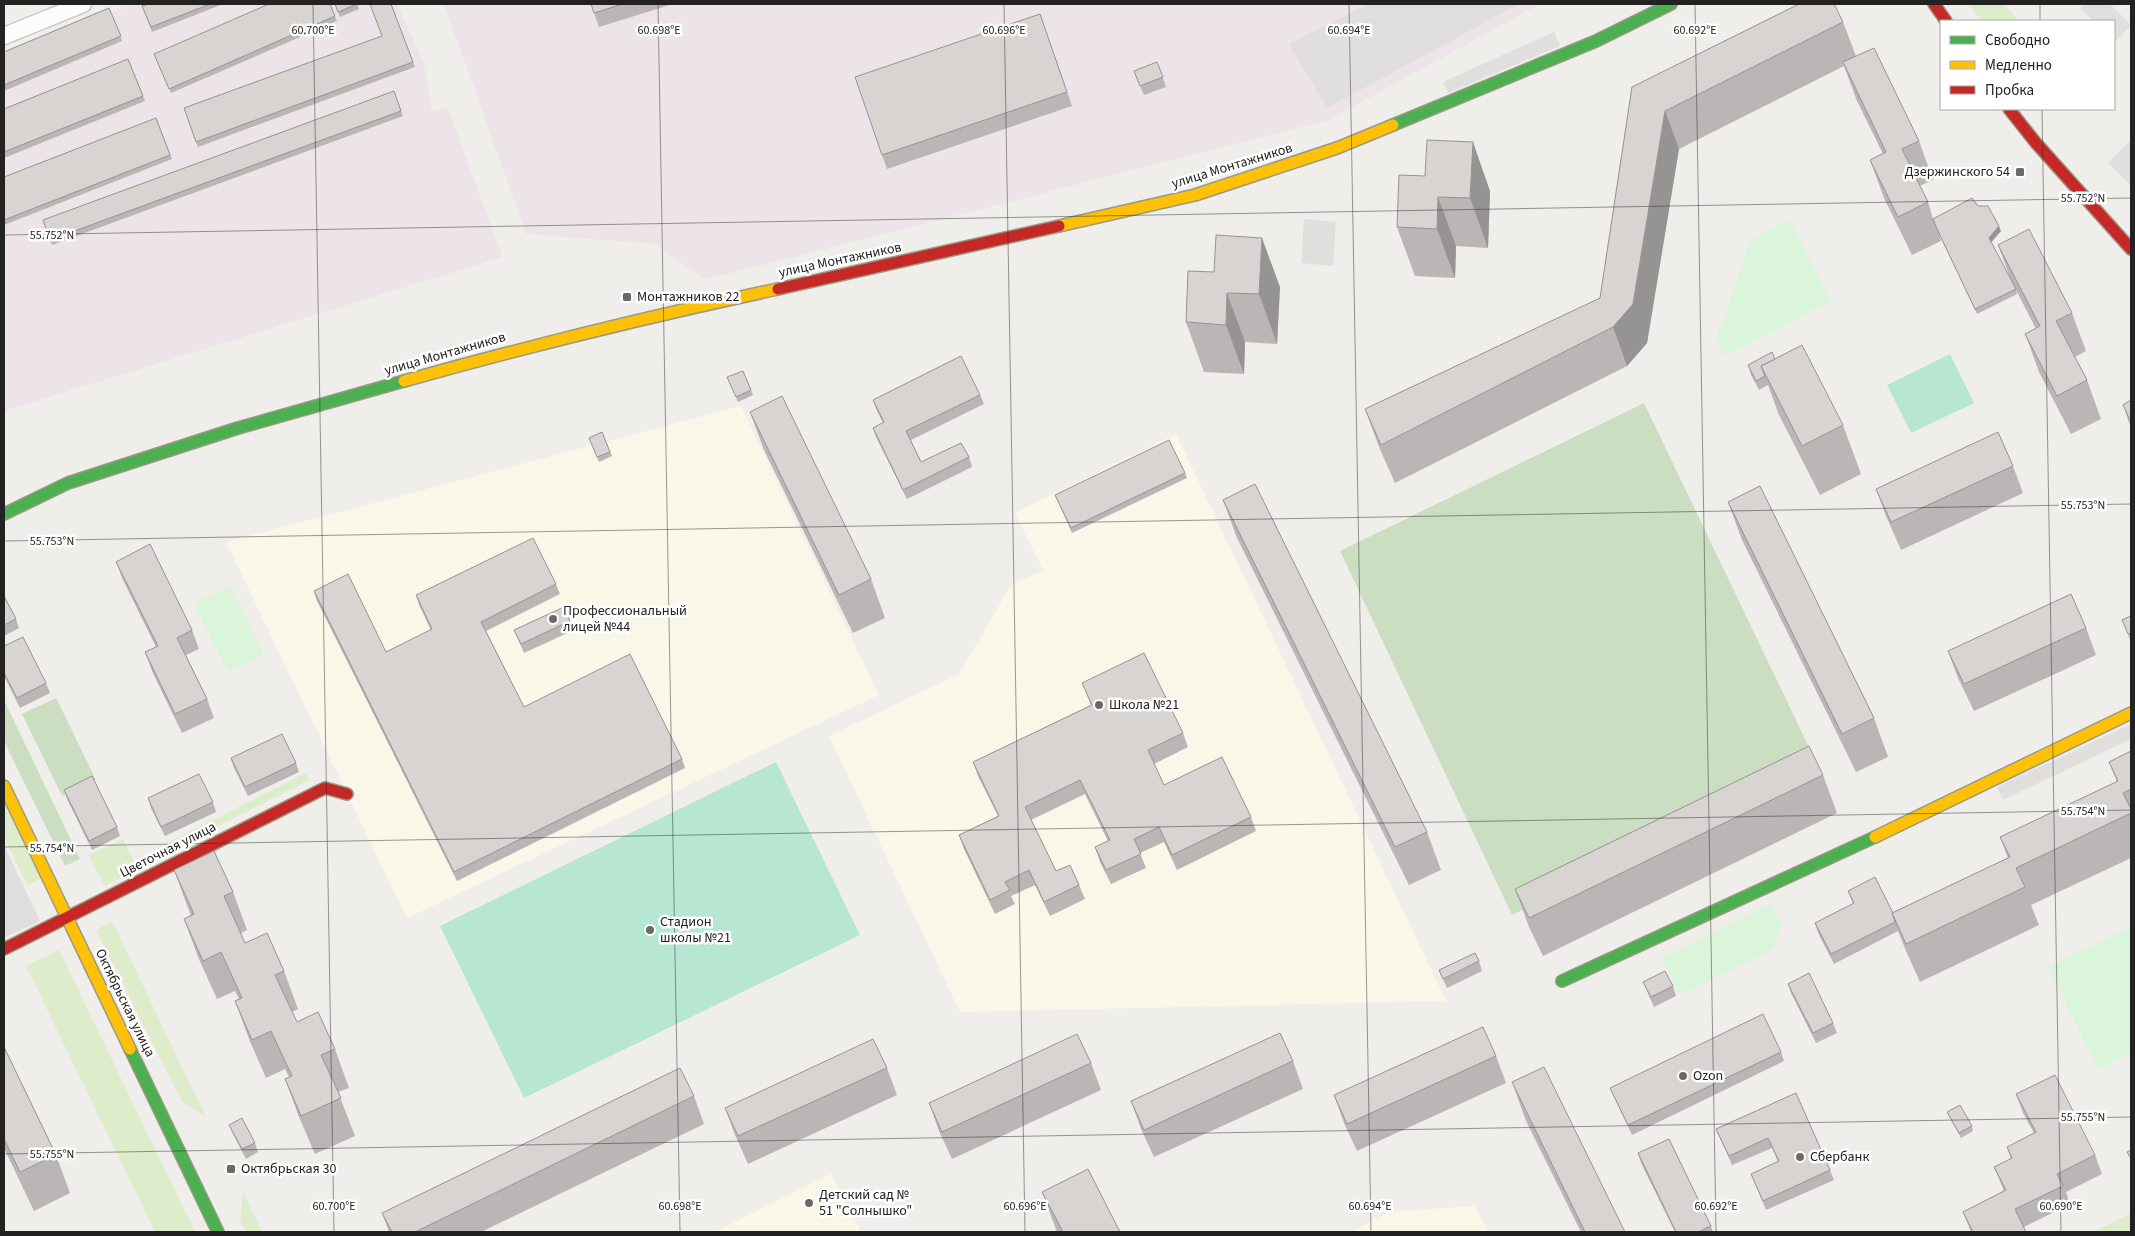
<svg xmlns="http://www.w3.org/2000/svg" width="2135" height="1236" viewBox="0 0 2135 1236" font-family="'Source Sans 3',sans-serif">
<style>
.residential{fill:#dfdedc}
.industrial{fill:#ede4e9}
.education{fill:#f8f7e8}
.grass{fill:#ddeccb}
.forest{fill:#cbdec1}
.park{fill:#daf5da}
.pitch{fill:#b7e6d2}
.parking{fill:#e0dfde}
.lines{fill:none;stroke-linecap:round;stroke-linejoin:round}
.street-casing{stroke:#c9c8c7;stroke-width:19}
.fast-casing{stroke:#999a82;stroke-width:14}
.slow-casing{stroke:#999a82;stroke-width:14}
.jam-casing{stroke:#999a82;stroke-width:14}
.street{stroke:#fdfcfc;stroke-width:16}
.fast{stroke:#4caf50;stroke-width:11}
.slow{stroke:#ffc107;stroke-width:11}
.jam{stroke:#c62828;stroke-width:11}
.wall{fill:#b9b6b5}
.shaded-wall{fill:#969493}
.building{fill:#d7d4d2;stroke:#969493}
.ticks{fill:none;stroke:#222;stroke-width:1;stroke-opacity:0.45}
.poi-dot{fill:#6a6968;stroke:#fff;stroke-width:2}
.labels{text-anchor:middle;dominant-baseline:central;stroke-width:5;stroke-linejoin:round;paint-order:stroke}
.street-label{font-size:14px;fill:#222;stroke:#fff}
.poi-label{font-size:14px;fill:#222;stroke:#fff;text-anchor:start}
.ticks-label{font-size:12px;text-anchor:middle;fill:#222;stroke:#fff;stroke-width:5;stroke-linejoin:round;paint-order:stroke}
</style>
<rect width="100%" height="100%" fill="#f0eeeb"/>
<!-- residential -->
<path class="residential" d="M4,845l36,76 -36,17z"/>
<!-- industrial -->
<g class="industrial">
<path d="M133,4h264l27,59 8,48 15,-5 56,151 -499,154v-355z"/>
<path d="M444,4h1096l-211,116 -625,160 -49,-36 -129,-10z"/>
</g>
<!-- education -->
<g class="education">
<path d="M741,406l138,289 -472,223 -181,-376z"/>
<path d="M1176,434l270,567 -486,11 -131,-276 130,-62 52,-89 32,-15 -28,-57z"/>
<path d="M831,1174l30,58h-147z"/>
<path d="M1475,1206l13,26h-137l38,-20z"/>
</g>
<!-- grass -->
<g class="grass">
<path d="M1968,4h36l15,17h-37z"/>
<path d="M306,773l4,7 -144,72 -3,-7z"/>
<path d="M4,796l40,81 -17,8 -23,-48z"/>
<path d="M123,839l15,31 -34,16 -15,-31z"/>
<path d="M112,921l94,196 -24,-15 -86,-172z"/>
<path d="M59,950l136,282h-40l-129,-266z"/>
<path d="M243,1191l19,41h-16l-6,-12z"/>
<path d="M2131,1213v19h-37z"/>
</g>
<!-- forest -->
<g class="forest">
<path d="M1644,403l173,361 -305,151 -172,-364z"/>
<path d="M56,698l40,82 -34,16 -40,-82z"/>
<path d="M4,700l76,159 -15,7 -61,-125z"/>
</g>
<!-- park -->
<g class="park">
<path d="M1789,219l42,82 -106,55 -9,-16 35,-101z"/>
<path d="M231,586l33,69 -36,17 -34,-69z"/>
<path d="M1771,904l11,23 -10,23 -92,45 -18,-37z"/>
<path d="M2131,927v126l-33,16 -50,-103z"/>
</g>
<!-- pitch -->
<g class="pitch">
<path d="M1950,354l24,49 -63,30 -24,-48z"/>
<path d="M776,762l84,173 -336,163 -84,-172z"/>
</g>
<!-- parking -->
<g class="parking">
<path d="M1369,4h150l-192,104 -38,-64z"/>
<path d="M2084,4h26l21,21 -16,17 -1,-21h-20l-14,-13z"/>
<path d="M1554,32l6,14 -112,47 -5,-11z"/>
<path d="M2131,140v46l-23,-23z"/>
<path d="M1304,219l32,3 -3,44 -32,-3z"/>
<path d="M2131,724v15l-128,61 -6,-13z"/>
</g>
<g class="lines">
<defs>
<path id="street" d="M4,36l79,-32"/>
<g id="fast">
<path d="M1393,125l203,-84 75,-37"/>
<path d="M4,514l64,-31 170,-55 166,-47"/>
<path d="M1562,981l313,-144"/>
<path d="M130,1049l88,183"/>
</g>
<g id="slow">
<path d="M1059,226l136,-31 142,-47 56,-23"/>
<path d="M404,381c125,-35 247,-65 374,-92"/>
<path d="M4,786l126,263"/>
<path d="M1875,837l256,-124"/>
</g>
<g id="jam">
<path d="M1934,4l12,17"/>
<path d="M2009,109l27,34 95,106"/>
<path d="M778,289l281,-63"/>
<path d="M4,949l321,-161 22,6"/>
</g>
</defs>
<!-- street casing -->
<use href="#street" class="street-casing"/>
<!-- fast casing -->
<use href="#fast" class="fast-casing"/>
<!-- slow casing -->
<use href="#slow" class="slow-casing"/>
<!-- jam casing -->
<use href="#jam" class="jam-casing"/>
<!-- street -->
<use href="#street" class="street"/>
<!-- fast -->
<use href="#fast" class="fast"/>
<!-- slow -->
<use href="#slow" class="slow"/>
<!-- jam -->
<use href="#jam" class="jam"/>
</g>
<!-- wall -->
<g class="wall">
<path d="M149,4h74l-71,28 -10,-26z"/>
<path d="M330,4l7,17 -166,72 -15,-35z"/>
<path d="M335,4h22l2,5 -19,8z"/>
<path d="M391,4l24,63 -217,80 -14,-39 198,-72z"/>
<path d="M591,4h82l-74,23z"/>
<path d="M109,8l13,33 -118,50v-39z"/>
<path d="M1843,22l13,34 63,85 14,39 -14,6 9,16 5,17 45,-13 23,25 -10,12 21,40 -14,-38 74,68 14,38 -11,6 12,23 14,39 -30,15 -32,-62 -14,-38 11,-5 -20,-39 1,4 -40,20 -38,-80 2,7 -29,14 -28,-57 -14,-38 13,-6 -26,-53 -13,-35 -165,83 -32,194 -20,23 -232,117 -16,-36 -14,-38 235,-111 32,-211z"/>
<path d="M1045,28l27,78 -185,63 -5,-14z"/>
<path d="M128,59l17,42 -141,57v-49z"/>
<path d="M1157,62l9,25 -22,8 -10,-24z"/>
<path d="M394,91l9,25 -351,129 -9,-25z"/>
<path d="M156,118l16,41 -168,66v-48z"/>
<path d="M1425,176l65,15 -2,57 -32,-2 -1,32 -40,-2 -18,-49z"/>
<path d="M1188,271l92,16 -3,57 -32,-2 -1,32 -40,-2 -18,-50z"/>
<path d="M1775,359l68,66 18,49 -41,21 -41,-80 -11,-30 -9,5 -8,-15 -3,-10z"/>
<path d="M743,371l10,24 -15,7 -9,-20z"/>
<path d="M980,395l4,9 -73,36 10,22 48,-5 3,10 -65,32 -31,-62 -3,-9 10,-5 -7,-14 -3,-9z"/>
<path d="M2131,400v28l-8,-23z"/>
<path d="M750,412l121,167 14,39 -32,15 -89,-183z"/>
<path d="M602,432l10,24 -13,6 -10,-24z"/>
<path d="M2013,466l10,27 -122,57 -15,-34 -10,-27z"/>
<path d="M1185,473l2,5 -115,55 -17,-38z"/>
<path d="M1223,500l204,332 14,38 -32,15 -172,-347z"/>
<path d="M1728,502l146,216 14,39 -32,15 -114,-232z"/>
<path d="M116,562l76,68 7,19 -13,6 21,44 7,19 -32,15 -30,-62 -7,-19 11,-5 -33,-67z"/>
<path d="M556,584l4,10 -74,37 38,76 158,52 3,9 -228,113 -140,-280 -3,-10 72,61 45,-22 -12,-25 -3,-10z"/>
<path d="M4,596l12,23 3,9 -15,8z"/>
<path d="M2131,616v26l-9,-22z"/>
<path d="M570,621l4,9 -50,23 -10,-23z"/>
<path d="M2086,628l10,27 -122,56 -16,-33 -10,-27z"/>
<path d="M4,646l42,37 4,10 -30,15 -16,-32z"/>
<path d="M1082,683l101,50 5,14 -34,17 10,21 87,32 5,14 -79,39 -13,-28 -24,11 6,15 -35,16 -11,-22 -5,-15 13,-6 -23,-47 -54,26 25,51 23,14 6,14 -35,17 -15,-31 -24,11 4,8 -20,10 -31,-65 -5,-14 39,-19 -20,-40 -5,-14 118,-57z"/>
<path d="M2131,751v107l-100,47 8,20 -119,57 -14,-31 -8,-20 -64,33 -16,-31 -3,-10 38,-19 -5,-13 45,22 115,-55 -8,-21 117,-55 -8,-20z"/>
<path d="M231,759l65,4 3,9 -51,24 -14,-28z"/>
<path d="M1823,775l14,38 -294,143 -14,-29 -14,-38z"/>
<path d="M64,790l53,37 3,9 -28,14 -25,-51z"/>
<path d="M148,798l65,4 3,10 -51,24 -14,-28z"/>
<path d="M174,870l59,22 14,38 -6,3 4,10 39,28 14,38 -6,3 5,10 38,27 14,39 -11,4 17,44 -40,18 -16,-37 -14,-38 4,-2 -4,-8 -19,9 -17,-39 -14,-38 4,-2 -4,-8 -18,8 -19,-42 -14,-38 7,-3z"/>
<path d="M1479,961l3,10 -35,17 -8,-18z"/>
<path d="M1643,982l30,4 3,10 -22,11z"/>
<path d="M1788,984l45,39 4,10 -21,10 -25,-50z"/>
<path d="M4,1047l52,108 14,38 -36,18 -30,-63z"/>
<path d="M1781,1052l3,9 -152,74 -18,-38 -4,-9z"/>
<path d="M1496,1056l10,27 -149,68 -13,-28 -10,-28z"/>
<path d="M1293,1061l10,28 -149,68 -13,-28 -10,-28z"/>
<path d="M1091,1063l10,27 -149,69 -13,-28 -10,-28z"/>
<path d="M887,1068l10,27 -149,69 -13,-29 -10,-27z"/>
<path d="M1512,1082l113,150h-44l-55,-111z"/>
<path d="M1796,1093l34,77 4,10 -68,30 -15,-36 27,-12 -6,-14 -40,17 -16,-36z"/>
<path d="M2016,1094l79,61 7,19 -36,18 4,12 -46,23 2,5h-55l-8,-20 41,-21 -10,-24 17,-8 -4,-12 27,-14 -11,-20z"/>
<path d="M694,1096l10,28 -223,108h-92l-7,-19z"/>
<path d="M1947,1112l25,14 1,5 -12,7 -12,-22z"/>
<path d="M229,1125l26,18 3,9 -12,7 -13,-25z"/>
<path d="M1638,1153l73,73 2,6h-38l-34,-69z"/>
<path d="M1042,1192l78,40h-63z"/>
</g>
<!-- shaded-wall -->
<g class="shaded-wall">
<path d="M1665,111l14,38 -32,194 -20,23 -14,-39z"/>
<path d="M1473,142l17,49 -2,57 -18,-50z"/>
<path d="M1438,197l18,49 -1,32 -18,-49z"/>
<path d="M1999,226l2,5 -11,12 -1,-5z"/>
<path d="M1262,238l18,49 -3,57 -18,-50z"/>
<path d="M1227,293l18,49 -1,32 -18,-49z"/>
</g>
<!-- building -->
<g class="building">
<path d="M149,4h61l-59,23 -9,-21z"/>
<path d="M269,4h61l5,12 -166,73 -15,-35z"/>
<path d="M335,4h22l-19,8z"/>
<path d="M370,4h21l22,58 -217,80 -12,-34 198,-72z"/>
<path d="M591,4h32l-29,9z"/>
<path d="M1799,4h35l9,18 -178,89 -32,193 -20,23 -232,118 -16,-36 235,-111 32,-211z"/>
<path d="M109,8l12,28 -117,49v-33z"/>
<path d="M1040,14l27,78 -185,63 -27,-78z"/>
<path d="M1874,48l45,93 -17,8 26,53 -30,15 -28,-57 16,-8 -43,-90z"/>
<path d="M128,59l15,37 -139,56v-43z"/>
<path d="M1157,62l6,15 -23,9 -6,-15z"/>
<path d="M394,91l7,20 -351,129 -7,-20z"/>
<path d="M156,118l14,37 -166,65v-43z"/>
<path d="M1427,140l46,2 -3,56 -32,-1 -1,32 -40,-2 2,-52 26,1z"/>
<path d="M1972,198l6,8h10l11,20 -10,12 27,51 -41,20 -38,-80 -4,-10z"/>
<path d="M2029,229l43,84 -16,8 31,59 -30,16 -32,-62 15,-8 -42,-81z"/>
<path d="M1216,235l46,3 -3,56 -32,-1 -1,32 -40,-3 2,-51 26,1z"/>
<path d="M1802,345l41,80 -41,21 -41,-80z"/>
<path d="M1772,352l3,7 -14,7 4,10 -9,5 -8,-16z"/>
<path d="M961,356l19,39 -74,36 15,31 40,-19 8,14 -66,33 -30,-62 11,-6 -11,-22z"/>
<path d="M743,371l8,19 -15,7 -9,-20z"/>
<path d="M782,396l89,183 -32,16 -89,-183z"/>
<path d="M2131,400v22l-8,-17z"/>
<path d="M602,432l8,20 -13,5 -8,-19z"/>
<path d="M1998,432l15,34 -122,56 -15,-33z"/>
<path d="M1169,440l16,33 -114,55 -16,-33z"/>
<path d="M1255,484l172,348 -32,15 -172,-347z"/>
<path d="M1760,486l114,232 -32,16 -114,-232z"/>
<path d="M533,538l23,46 -75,38 43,85 106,-53 52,105 -228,113 -140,-281 34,-17 38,78 46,-23 -16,-34z"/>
<path d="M150,544l42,86 -15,8 30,61 -32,15 -30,-62 13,-6 -42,-84z"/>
<path d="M2071,594l15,34 -122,56 -16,-33z"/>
<path d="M4,596l12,23 -12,6z"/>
<path d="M564,607l6,14 -49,23 -7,-14z"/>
<path d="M2131,616v17l-3,1 -6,-14z"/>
<path d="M23,637l23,46 -29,15 -13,-25v-27z"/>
<path d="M1144,653l39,80 -35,17 16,35 58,-28 29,60 -79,38 -13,-28 -25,12 7,15 -35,16 -11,-23 15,-7 -30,-60 -55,27 31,64 14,-6 9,20 -35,17 -15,-32 -24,12 5,8 -20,10 -31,-65 40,-19 -26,-54 119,-57 -10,-22z"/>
<path d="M282,734l14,29 -51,24 -14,-29z"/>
<path d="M1809,746l14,29 -294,143 -14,-29z"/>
<path d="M2131,751v38l-8,4 8,16v4l-115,55 9,19 -119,57 -14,-31 118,-56 -10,-20 118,-56 -9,-19z"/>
<path d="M199,774l14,28 -52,25 -13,-29z"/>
<path d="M92,776l25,51 -28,14 -25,-51z"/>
<path d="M214,851l19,41 -9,4 21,47 22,-10 17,38 -9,4 22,47 21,-10 17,37 -14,6 20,43 -40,18 -16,-37 7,-3 -21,-45 -19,9 -17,-39 7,-3 -21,-46 -18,9 -19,-42 10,-5 -20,-44z"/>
<path d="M1875,877l18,36h-1l3,9 -64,32 -16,-31 39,-20 -6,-12z"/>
<path d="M1475,953l4,8 -36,18 -4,-9z"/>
<path d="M1665,971l8,15 -22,11 -8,-15z"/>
<path d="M1809,973l24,50 -20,10 -25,-49z"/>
<path d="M1763,1014l18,38 -153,73 -18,-37z"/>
<path d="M1483,1027l13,29 -149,68 -13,-29z"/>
<path d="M1280,1033l13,28 -149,69 -13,-29z"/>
<path d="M1077,1034l14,29 -149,69 -13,-29z"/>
<path d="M873,1039l14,29 -149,68 -13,-28z"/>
<path d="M4,1047l52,108 -36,17 -16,-33z"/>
<path d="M1544,1067l81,165h-40l-73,-150z"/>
<path d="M680,1068l14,28 -279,136h-23l-10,-19z"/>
<path d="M2055,1075l40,80 -38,19 6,12 -48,23 11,23h-53l-10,-20 43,-22 -12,-23 18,-9 -5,-11 29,-15 -20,-38z"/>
<path d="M1796,1093l34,77 -67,31 -12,-27 28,-13 -11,-23 -39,18 -13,-27z"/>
<path d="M1960,1105l12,21 -13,7 -12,-21z"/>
<path d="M242,1118l13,25 -13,6 -13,-24z"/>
<path d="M1669,1139l42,87 -13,6h-22l-38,-79z"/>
<path d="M2131,1150v9l-4,-7z"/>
<path d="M1088,1169l32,63h-57l-21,-40z"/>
</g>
<!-- ticks -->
<path class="ticks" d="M313,4l21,1228M658,4l22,1228M1004,4l21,1228M1349,4l22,1228M1695,4l21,1228M2040,4v17M2042,109l19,1123M4,235l2127,-37M4,541l2127,-37M4,847l2127,-37M4,1154l2127,-37"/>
<!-- markers -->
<g class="poi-dot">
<rect x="2015" y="167" width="10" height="10" rx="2.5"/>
<rect x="622" y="292" width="10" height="10" rx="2.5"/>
<circle cx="553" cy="619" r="5"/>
<circle cx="1099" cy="705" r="5"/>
<circle cx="650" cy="930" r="5"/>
<circle cx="1683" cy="1076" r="5"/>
<circle cx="1800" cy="1157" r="5"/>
<rect x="226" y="1164" width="10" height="10" rx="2.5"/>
<circle cx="809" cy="1203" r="5"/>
</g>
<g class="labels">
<!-- street labels -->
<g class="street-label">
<text transform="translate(1232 166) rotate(-17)">улица Монтажников</text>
<text transform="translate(840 260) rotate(-12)">улица Монтажников</text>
<text transform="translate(445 354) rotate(-16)">улица Монтажников</text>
<text transform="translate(168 850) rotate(-27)">Цветочная улица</text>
<text transform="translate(125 1003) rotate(64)">Октябрьская улица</text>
</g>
<!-- poi labels -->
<g class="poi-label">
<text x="2010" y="172" text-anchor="end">Дзержинского 54</text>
<text x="637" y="297">Монтажников 22</text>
<text x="563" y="611">Профессиональный<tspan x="563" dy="16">лицей №44</tspan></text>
<text x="1109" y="705">Школа №21</text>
<text x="660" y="922">Стадион<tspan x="660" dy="16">школы №21</tspan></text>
<text x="1693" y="1076">Ozon</text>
<text x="1810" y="1157">Сбербанк</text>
<text x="241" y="1169">Октябрьская 30</text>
<text x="819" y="1195">Детский сад №<tspan x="819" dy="16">51 "Солнышко"</tspan></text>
</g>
</g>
<g class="ticks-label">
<text x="313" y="34">60.700°E</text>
<text x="659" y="34">60.698°E</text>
<text x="1004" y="34">60.696°E</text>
<text x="1349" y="34">60.694°E</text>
<text x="1695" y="34">60.692°E</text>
<text x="2083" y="202">55.752°N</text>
<text x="52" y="239">55.752°N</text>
<text x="2083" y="509">55.753°N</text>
<text x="52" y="545">55.753°N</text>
<text x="2083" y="815">55.754°N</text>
<text x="52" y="852">55.754°N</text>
<text x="2083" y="1121">55.755°N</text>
<text x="52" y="1158">55.755°N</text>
<text x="334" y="1210">60.700°E</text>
<text x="680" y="1210">60.698°E</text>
<text x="1025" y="1210">60.696°E</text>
<text x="1370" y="1210">60.694°E</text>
<text x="1716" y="1210">60.692°E</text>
<text x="2061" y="1210">60.690°E</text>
</g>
<!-- border -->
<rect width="2135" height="1236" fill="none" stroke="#222222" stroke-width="10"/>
<!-- legend -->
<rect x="1940" y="20" width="175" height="90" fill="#ffffff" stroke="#a7a7a7"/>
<rect x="1950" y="36" width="25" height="8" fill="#4caf50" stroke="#a7a7a7"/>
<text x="1985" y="45" font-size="15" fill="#222222">Свободно</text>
<rect x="1950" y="61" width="25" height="8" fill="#ffc107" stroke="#a7a7a7"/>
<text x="1985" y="70" font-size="15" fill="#222222">Медленно</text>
<rect x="1950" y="86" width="25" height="8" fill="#c62828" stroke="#a7a7a7"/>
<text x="1985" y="95" font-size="15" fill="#222222">Пробка</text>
</svg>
